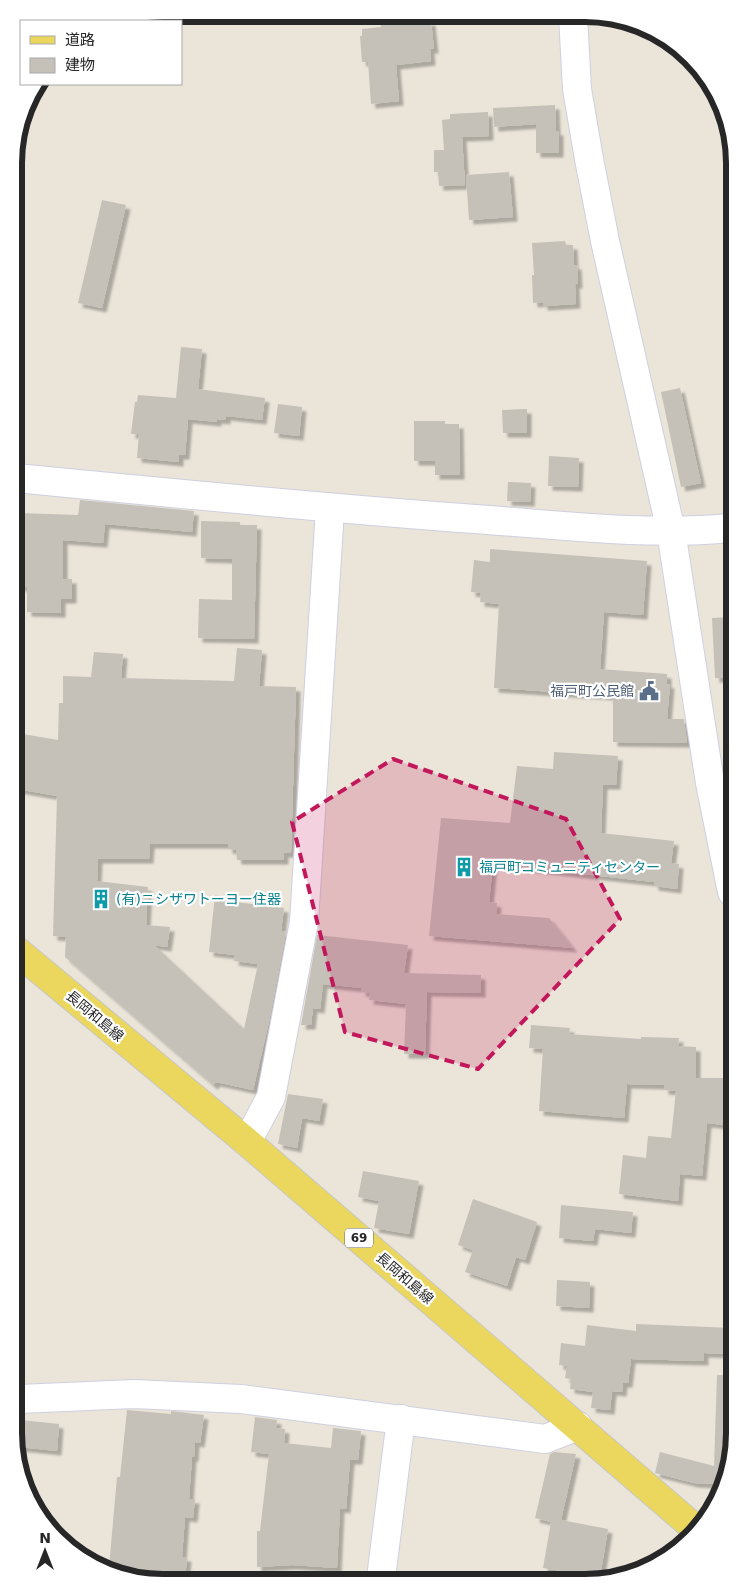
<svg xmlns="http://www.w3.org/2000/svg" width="748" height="1596" viewBox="0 0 748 1596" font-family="'DejaVu Sans','Noto Sans JP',sans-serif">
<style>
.building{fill:#c5c1b9;filter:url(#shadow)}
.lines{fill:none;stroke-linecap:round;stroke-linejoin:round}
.street-casing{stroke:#ced0e0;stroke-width:30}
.primary-casing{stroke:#c7c7c7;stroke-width:30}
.street{stroke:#fff;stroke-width:28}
.primary{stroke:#ebd75d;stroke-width:28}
.marked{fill:#c2185b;fill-opacity:0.2;stroke:#c2185b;stroke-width:4;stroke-dasharray:10 6;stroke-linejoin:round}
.labels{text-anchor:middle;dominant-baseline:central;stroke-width:4.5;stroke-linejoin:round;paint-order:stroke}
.shield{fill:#fff;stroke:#686868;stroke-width:1}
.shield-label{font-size:12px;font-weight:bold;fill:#272727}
.service-label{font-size:14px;fill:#4e5e75;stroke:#fff;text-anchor:end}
.culture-label{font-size:14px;fill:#0d838f;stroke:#fff;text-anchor:start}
.street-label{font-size:14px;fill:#272727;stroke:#fff}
.rim{fill:none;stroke:#272727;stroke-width:6}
</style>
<defs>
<filter id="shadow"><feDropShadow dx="4.5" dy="4.5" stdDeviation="1" flood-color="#0004"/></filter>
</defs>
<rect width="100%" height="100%" fill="#eae4d9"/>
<!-- building -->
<g class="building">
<path d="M380,15h36l1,7 14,-1 3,28h-4l1,12 -35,4 3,36 -28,3 -3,-42h-6l-2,-26h2v-7l19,-2z"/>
<path d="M555,105l1,26h3v22h-23v-29l-42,3 -1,-19z"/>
<path d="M488,112l1,24 -27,1 3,48 -26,1 -1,-14h-4v-22h10l-2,-30 8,-1v-5z"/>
<path d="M509,172l4,45 -44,3 -3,-45z"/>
<path d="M102,200l24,5 -24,103 -24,-5z"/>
<path d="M565,241l1,4h7l1,20h3l1,19h-3l1,20 -33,2v-4l-10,1 -1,-28h2l-2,-32z"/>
<path d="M181,347l21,2 -4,40 67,9 -3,22 -36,-4v4l-9,-1v3l-29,-3 -3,36h-6v7l-42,-4 2,-24h-8l4,-32h2l1,-7 38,3z"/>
<path d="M680,388l21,95 -20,4 -20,-95z"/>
<path d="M278,404l24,3 -3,29 -25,-3z"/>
<path d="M527,409v24h-24l-1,-23z"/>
<path d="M414,421h31v3h14l1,51h-25v-14h-21z"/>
<path d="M549,456l30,2 -1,29 -30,-1z"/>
<path d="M508,482l23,1 -1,19 -23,-1z"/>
<path d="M80,500l114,11 -2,21 -87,-8 -2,19 -40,-3v39h9v20h-11v14l-34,-1v-25h-7v-31h-3l1,-43 60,2z"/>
<path d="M201,521l39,1v3h17l-3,114 -56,-1 1,-39 33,1v-41l-31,-1z"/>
<path d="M490,549l157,12 -4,54 -39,-3 -4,57 67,5v10h3l-3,35h17l3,24 -74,-1v-46l-119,-8 5,-84 -19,-2 1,-9 -10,-1 3,-32 16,2z"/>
<path d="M731,617v61h-16l-3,-60z"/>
<path d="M237,648l25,2 -3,36 37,1 -5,166h-7v7h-47l-1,-10 -8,-1v-5h-78l-1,15h-51l-1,22 51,6 -2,38 24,2 -3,20 -13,-2 90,84 14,-65 -24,-3 1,-6 -26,-3 6,-57 20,3v4l49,6 -3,23 5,1 -17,90 -16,68 -37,-8 -3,3 -148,-128 1,-20 -13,-1 4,-140 -40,-7v-56l41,7 1,-37h4v-27l28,1 3,-25 29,2 -2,24 113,3z"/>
<path d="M554,752l64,4 -2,29h-13l-2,48 73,8 -3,22 8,1 -2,25 -23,-3v-4l-161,-18 -4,38 8,1 -1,11 53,4 24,30 -144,-12 12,-118 69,5 7,-57 36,3z"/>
<path d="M317,935l91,10 -4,28 77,2v18l-54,-1 -2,62h-21l2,-50 -37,-4 1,-7 -9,-1 1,-4 -39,-4 -3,25 -7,-1 -2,17h-10z"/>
<path d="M531,1025l39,3 -1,6 72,5v-2l38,1 -1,8 18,1v31h37v48l-26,-3 -5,53 -22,-2 -2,27 -59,-7 4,-39 23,3 2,-22 23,2 5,-47 -12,-1v-5l-37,-1 -3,34 -85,-7 4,-62 -14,-1z"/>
<path d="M288,1094l35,5 -4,22 -17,-3 -5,30 -19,-4z"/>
<path d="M363,1171l56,10 -10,53 -35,-6 5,-27 -21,-4z"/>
<path d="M473,1199l64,23 -12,38 -9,-3 -9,29 -42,-14 8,-22 -15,-5z"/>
<path d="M561,1205l72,7 -2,21 -36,-4 -2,12 -34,-3z"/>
<path d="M557,1280l33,2 -1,26 -33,-2z"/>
<path d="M636,1324l97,4 1,26 -30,-1v8l-73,-2 -3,24h-5l-1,9 -10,-1 -2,19 -19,-2 2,-16 -23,-3 1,-10 -6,-1 2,-12 -8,-1 2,-22 24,3 2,-21 49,6z"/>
<path d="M717,1375h17v68l-13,50 -8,-2v-7l-19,-1 -39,-10 5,-21 54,14z"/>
<path d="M127,1410l44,4v-3l33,4 -4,28 -5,-1 -1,15h-2l-3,42h6l-2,19 -8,-1 -3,40h5l-2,22h-32v-6l-44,-6 8,-90h3z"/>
<path d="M255,1417l22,3 -1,8 9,1 -1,14 47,5 2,-20 28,3 -3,29h-8l-4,49 -6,-1 -3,60 -45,-3 -35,2v-36h3l9,-77 -18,-2z"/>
<path d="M21,1420l38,4 -2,27 -38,-4z"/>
<path d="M554,1452l22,2 -15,66 47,9 -8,48 -57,-9 8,-46 -16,-4 15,-64z"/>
</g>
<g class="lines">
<defs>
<g id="street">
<path d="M573,16l4,73 12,70 16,82 66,290 39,252 22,109"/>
<path d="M16,478c153,15 305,30 459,41 85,6 170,17 256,9"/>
<path d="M247,1142l24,-45 33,-175 26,-413"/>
<path d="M19,1399l115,-5 107,5 304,40 33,-13"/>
<path d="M381,1578l20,-159"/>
</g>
<path id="primary" d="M17,951l230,191 450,388"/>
</defs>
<!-- street casing -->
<use href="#street" class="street-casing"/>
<!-- primary casing -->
<use href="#primary" class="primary-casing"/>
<!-- street -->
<use href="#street" class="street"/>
<!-- primary -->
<use href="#primary" class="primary"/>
</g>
<!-- marked area -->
<path class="marked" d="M393,759l173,60 54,100 -142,150 -133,-37 -53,-210z"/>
<!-- icons -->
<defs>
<symbol id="civic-bare" viewBox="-9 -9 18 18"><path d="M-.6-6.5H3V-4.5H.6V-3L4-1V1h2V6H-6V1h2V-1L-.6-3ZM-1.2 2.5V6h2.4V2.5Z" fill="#5c6f8a" stroke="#fff" stroke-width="2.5" paint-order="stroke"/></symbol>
<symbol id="building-bare" viewBox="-9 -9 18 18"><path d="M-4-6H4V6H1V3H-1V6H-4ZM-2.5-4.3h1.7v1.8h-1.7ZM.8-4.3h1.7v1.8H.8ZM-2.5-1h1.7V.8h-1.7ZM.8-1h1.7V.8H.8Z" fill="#0f9aa8" stroke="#fff" stroke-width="2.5" paint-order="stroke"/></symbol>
</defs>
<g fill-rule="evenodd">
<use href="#civic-bare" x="635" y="677" width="28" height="28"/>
<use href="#building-bare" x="450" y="853" width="28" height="28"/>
<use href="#building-bare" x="87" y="885" width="28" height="28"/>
</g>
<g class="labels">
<!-- shield labels -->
<rect class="shield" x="345" y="1228.5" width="28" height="19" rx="4"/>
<g class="shield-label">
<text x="359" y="1238">69</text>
</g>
<!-- service labels -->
<g class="service-label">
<text x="634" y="691">福戸町公民館</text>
</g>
<!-- culture labels -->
<g class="culture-label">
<text x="479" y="867">福戸町コミュニティセンター</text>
<text x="116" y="899">(有)ニシザワトーヨー住器</text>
</g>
<!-- street labels -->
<g class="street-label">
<text transform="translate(95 1016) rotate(40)">長岡和島線</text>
<text transform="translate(405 1278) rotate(41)">長岡和島線</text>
</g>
</g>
<!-- crop -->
<path d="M0 0H748V1596H0ZM163 22H585A141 141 0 0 1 726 163V1433A141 141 0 0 1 585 1574H163A141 141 0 0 1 22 1433V163A141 141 0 0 1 163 22Z" fill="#fff" fill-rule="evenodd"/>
<path class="rim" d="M163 22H585A141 141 0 0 1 726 163V1433A141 141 0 0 1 585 1574H163A141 141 0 0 1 22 1433V163A141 141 0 0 1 163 22Z"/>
<!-- legend -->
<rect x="20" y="20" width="162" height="65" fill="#ffffff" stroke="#a9a9a9"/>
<rect x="30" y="36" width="25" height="8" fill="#ebd75d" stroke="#a9a9a9"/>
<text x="65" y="45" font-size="15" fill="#272727">道路</text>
<rect x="30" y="58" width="25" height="15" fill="#c5c1b9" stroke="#a9a9a9"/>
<text x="65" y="70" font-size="15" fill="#272727">建物</text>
<!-- north arrow -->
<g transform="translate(45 1551)" stroke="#ffffff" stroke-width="4" paint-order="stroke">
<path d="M0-4L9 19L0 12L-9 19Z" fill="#272727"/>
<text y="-8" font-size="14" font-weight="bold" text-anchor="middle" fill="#272727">N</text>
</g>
</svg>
